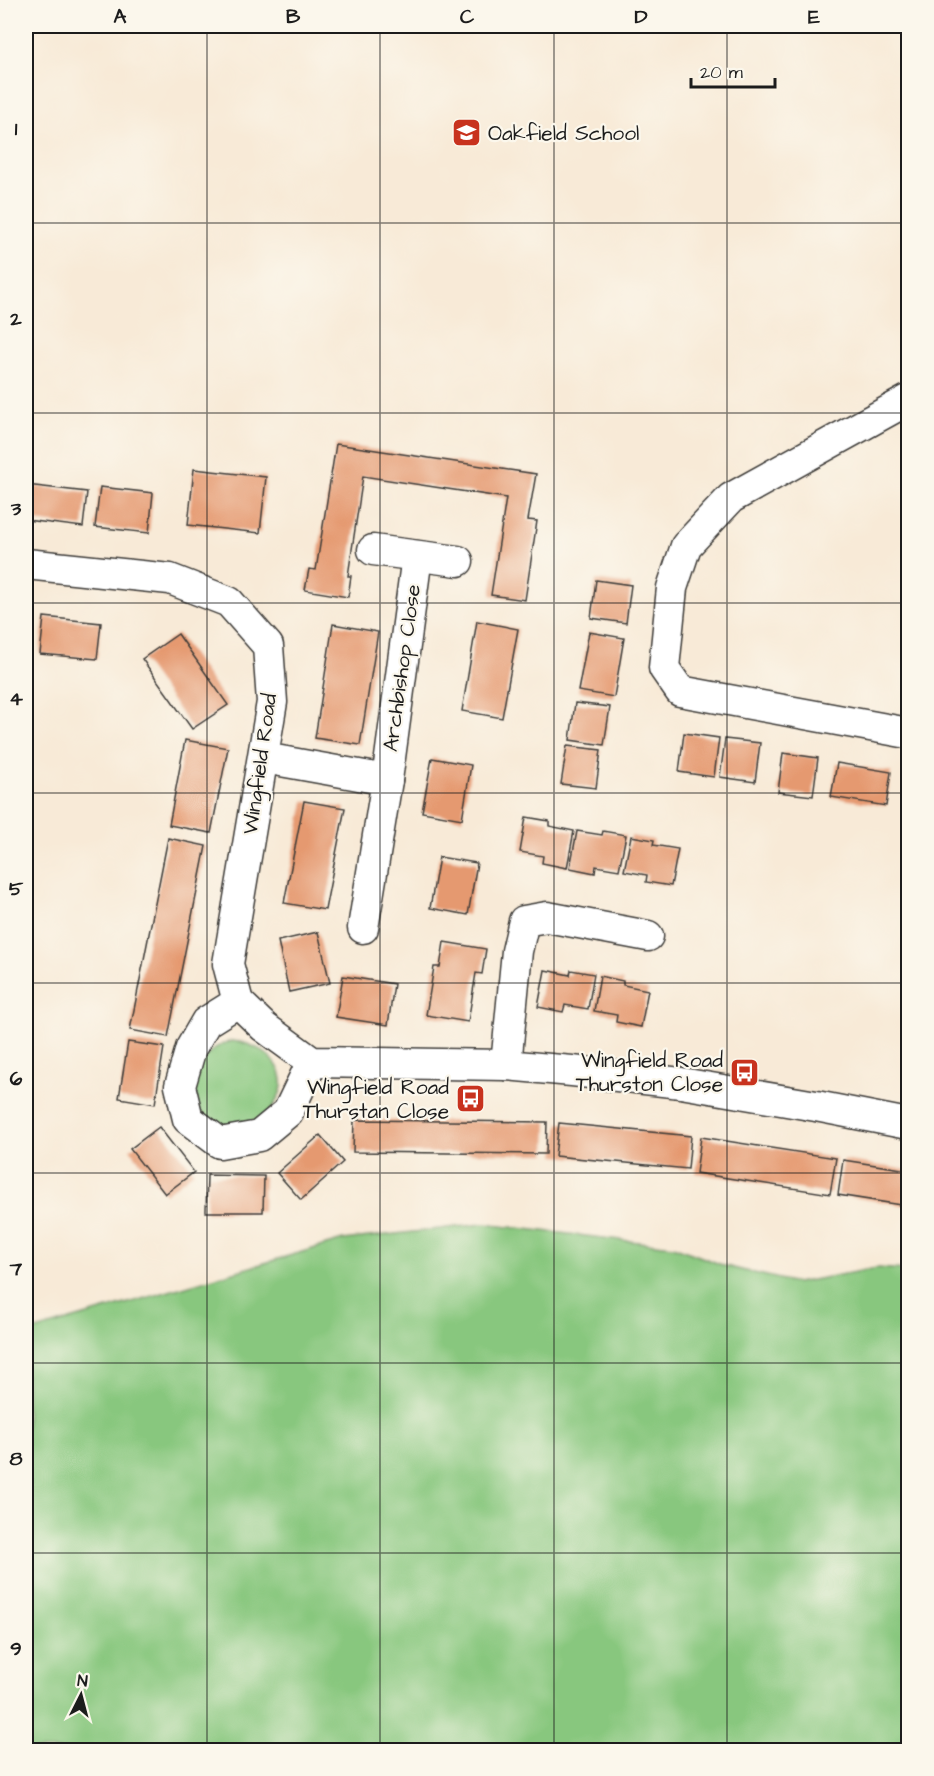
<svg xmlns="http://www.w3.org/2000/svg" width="934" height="1776" viewBox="0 0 934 1776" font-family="'Architects Daughter',sans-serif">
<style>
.green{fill:#88c77e;stroke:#52724d;stroke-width:1.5}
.building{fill:#e59970}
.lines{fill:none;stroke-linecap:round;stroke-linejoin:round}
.minor-casing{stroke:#3d3b38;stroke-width:33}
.minor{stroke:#fff;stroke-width:30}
.grid{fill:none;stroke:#1c1c1c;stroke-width:1.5;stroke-opacity:0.55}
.labels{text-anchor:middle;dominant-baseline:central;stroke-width:4.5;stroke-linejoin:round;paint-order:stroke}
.poi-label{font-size:21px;fill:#1c1c1c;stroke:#fbf7ec;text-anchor:end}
.street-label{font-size:21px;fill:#1c1c1c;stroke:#fbf7ec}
.neatline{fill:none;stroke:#1c1c1c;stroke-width:2}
.grid-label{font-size:20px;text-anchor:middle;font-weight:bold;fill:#1c1c1c}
</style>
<rect width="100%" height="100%" fill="#fbf7ec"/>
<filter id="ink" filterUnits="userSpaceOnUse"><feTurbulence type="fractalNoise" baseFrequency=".0167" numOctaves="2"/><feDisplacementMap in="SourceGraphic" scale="12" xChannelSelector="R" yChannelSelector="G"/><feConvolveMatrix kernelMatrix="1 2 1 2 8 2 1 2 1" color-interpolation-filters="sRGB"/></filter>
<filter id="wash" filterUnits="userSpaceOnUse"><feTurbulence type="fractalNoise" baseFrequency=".008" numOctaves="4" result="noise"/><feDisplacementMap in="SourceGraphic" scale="24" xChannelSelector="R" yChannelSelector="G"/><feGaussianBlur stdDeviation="1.35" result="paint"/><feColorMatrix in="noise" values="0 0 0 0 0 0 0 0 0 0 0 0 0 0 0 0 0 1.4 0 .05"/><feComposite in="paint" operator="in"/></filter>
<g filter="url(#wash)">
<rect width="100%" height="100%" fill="#f8ead7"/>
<!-- green -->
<g class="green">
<path d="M231,1041c23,1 53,18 51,45 -1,8 -5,14 -9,21 -5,8 -11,17 -20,20 -10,3 -36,1 -47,1 -4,-11 -11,-25 -11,-37 -1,-25 13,-44 36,-50z"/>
<path d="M483,1224l190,22 52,20 71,17 81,-15 31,2v480h-882v-417l317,-93z"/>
</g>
<g id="blocks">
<!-- building -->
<g class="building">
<path d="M336,444l200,30 -8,46 9,1 -12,79 -34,-5 15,-97 -143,-22 -15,100h3l-3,21 -43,-7 4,-21 7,1z"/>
<path d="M194,469l72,8 -6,56 -72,-8z"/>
<path d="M26,485l61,7 -4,35 -57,-7z"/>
<path d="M100,487l53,6 -4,40 -54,-6z"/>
<path d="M596,580l35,5 -5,38 -35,-5z"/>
<path d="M44,617l57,6 -4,36 -57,-5z"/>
<path d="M477,621l41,8 -16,89 -40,-7z"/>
<path d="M333,624l45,8 -18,113 -45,-7z"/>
<path d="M589,632l35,6 -10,59 -36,-6z"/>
<path d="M178,634l50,71 -36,24 -50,-70z"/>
<path d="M26,669h3l-2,16h-1z"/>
<path d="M575,703l35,4 -6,38 -34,-5z"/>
<path d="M684,733l35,5 -5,39 -35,-5z"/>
<path d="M725,739l35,4 -5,39 -35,-5z"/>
<path d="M185,740l43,8 -17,85 -42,-8z"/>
<path d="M567,746l34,4 -5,38 -35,-4z"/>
<path d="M783,753l35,5 -5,38 -35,-4z"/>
<path d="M432,758l39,7 -9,54 -40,-7z"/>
<path d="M837,763l54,9 -5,34 -55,-9z"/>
<path d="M304,801l41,7 -20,102 -41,-7z"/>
<path d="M526,817l23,4v5l25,5 -7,37 -25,-5 1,-7 -23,-4z"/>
<path d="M577,831l25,4 1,-4 23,4 -7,35 -23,-4 -1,7 -25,-5z"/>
<path d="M631,836l23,4 -1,5 25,4 -7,37 -25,-4 1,-7 -23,-4z"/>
<path d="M168,838l38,8 -38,191 -38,-7z"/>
<path d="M439,857l38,6 -9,52 -38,-7z"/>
<path d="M318,932l12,51 -41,9 -11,-51z"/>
<path d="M444,942l42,7 -4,25 -6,-1 -8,49 -42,-7 8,-48h6z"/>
<path d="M545,970l25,5 1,-5 23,4 -6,35 -23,-4 -2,7 -25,-5z"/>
<path d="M343,976l51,8 -6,41 -52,-8z"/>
<path d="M600,976l23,5v4l25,5 -7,37 -25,-5 1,-7 -23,-4z"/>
<path d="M128,1042l36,5 -9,57 -36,-6z"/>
<path d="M354,1120l193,2 -1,32 -193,-2z"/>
<path d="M559,1123l132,13 -3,33 -133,-13z"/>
<path d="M159,1127l35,45 -29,22 -35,-45z"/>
<path d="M320,1135l23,27 -42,38 -24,-27z"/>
<path d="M701,1137l135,21 -6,36 -134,-21z"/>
<path d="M843,1160l65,10v36l-70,-11z"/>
<path d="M207,1175l57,1 -1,36h-57z"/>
</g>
</g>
</g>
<g filter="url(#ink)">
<use href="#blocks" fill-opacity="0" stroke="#3d3b38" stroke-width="1.5"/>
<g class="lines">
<defs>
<g id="minor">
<path d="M908,400l-177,98 -45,48 -14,42 -8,80 16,23 228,42"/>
<path d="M373,550l85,11"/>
<path d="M26,564l144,15 59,23 39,44 4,56 -44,262 10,38 26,25 48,35 194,3 66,6 109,12 135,23 92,18"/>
<path d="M264,758l123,22"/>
<path d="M363,928l24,-148 30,-224"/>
<path d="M238,1002l-32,20 -15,26 -11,38 8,33 32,24 39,-7 29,-24 24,-50"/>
<path d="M506,1065l11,-114 7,-30 23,-4 101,19"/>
</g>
</defs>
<!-- minor casing -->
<use href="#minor" class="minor-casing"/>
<!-- minor -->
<use href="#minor" class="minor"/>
</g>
</g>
<!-- grid -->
<path class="grid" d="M207,26v1724M380,26v1724M554,26v1724M727,26v1724M26,223h882M26,413h882M26,603h882M26,793h882M26,983h882M26,1173h882M26,1363h882M26,1553h882"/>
<!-- icons -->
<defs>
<symbol id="school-square" viewBox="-11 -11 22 22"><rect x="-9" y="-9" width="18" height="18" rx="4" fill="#c8321e" stroke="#fbf7ec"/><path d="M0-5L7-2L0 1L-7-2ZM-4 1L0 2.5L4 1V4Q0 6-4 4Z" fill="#fff"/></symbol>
<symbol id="bus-square" viewBox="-11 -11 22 22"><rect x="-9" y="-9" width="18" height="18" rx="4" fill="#c8321e" stroke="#fbf7ec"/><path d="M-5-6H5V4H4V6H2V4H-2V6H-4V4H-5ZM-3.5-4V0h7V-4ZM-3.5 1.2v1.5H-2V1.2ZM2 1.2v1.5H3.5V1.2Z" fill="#fff"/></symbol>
</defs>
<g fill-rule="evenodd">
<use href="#school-square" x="450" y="116" width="33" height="33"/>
<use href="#bus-square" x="728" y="1056" width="33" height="33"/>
<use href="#bus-square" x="454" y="1082" width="33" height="33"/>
</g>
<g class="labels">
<!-- poi labels -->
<g class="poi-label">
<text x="488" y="133" text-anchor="start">Oakfield School</text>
<text x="723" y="1060">Wingfield Road<tspan x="723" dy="24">Thurston Close</tspan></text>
<text x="449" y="1087">Wingfield Road<tspan x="449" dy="24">Thurstan Close</tspan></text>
</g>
<!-- street labels -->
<g class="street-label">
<text transform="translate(402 668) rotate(-82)">Archbishop Close</text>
<text transform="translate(260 764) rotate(-82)">Wingfield Road</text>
</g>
</g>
<!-- margin -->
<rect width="934" height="1776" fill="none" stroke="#fbf7ec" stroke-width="66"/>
<!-- north arrow -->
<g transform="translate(81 1695) rotate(6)" stroke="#fbf7ec" stroke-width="4.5" paint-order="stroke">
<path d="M0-4.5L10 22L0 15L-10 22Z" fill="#1c1c1c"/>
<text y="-9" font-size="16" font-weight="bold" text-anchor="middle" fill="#1c1c1c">N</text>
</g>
<!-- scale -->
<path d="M691 78v9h84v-9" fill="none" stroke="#1c1c1c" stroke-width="3"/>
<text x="700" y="78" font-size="18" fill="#1c1c1c" stroke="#fbf7ec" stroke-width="4.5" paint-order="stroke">20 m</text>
<rect x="33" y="33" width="868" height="1710" class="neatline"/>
<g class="grid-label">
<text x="120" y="23">A</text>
<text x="293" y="23">B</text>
<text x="467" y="23">C</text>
<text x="641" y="23">D</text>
<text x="814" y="23">E</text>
<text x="16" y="135">1</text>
<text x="16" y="325">2</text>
<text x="16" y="515">3</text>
<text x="16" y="705">4</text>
<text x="16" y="895">5</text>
<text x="16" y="1085">6</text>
<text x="16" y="1275">7</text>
<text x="16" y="1465">8</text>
<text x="16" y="1655">9</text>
</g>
</svg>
